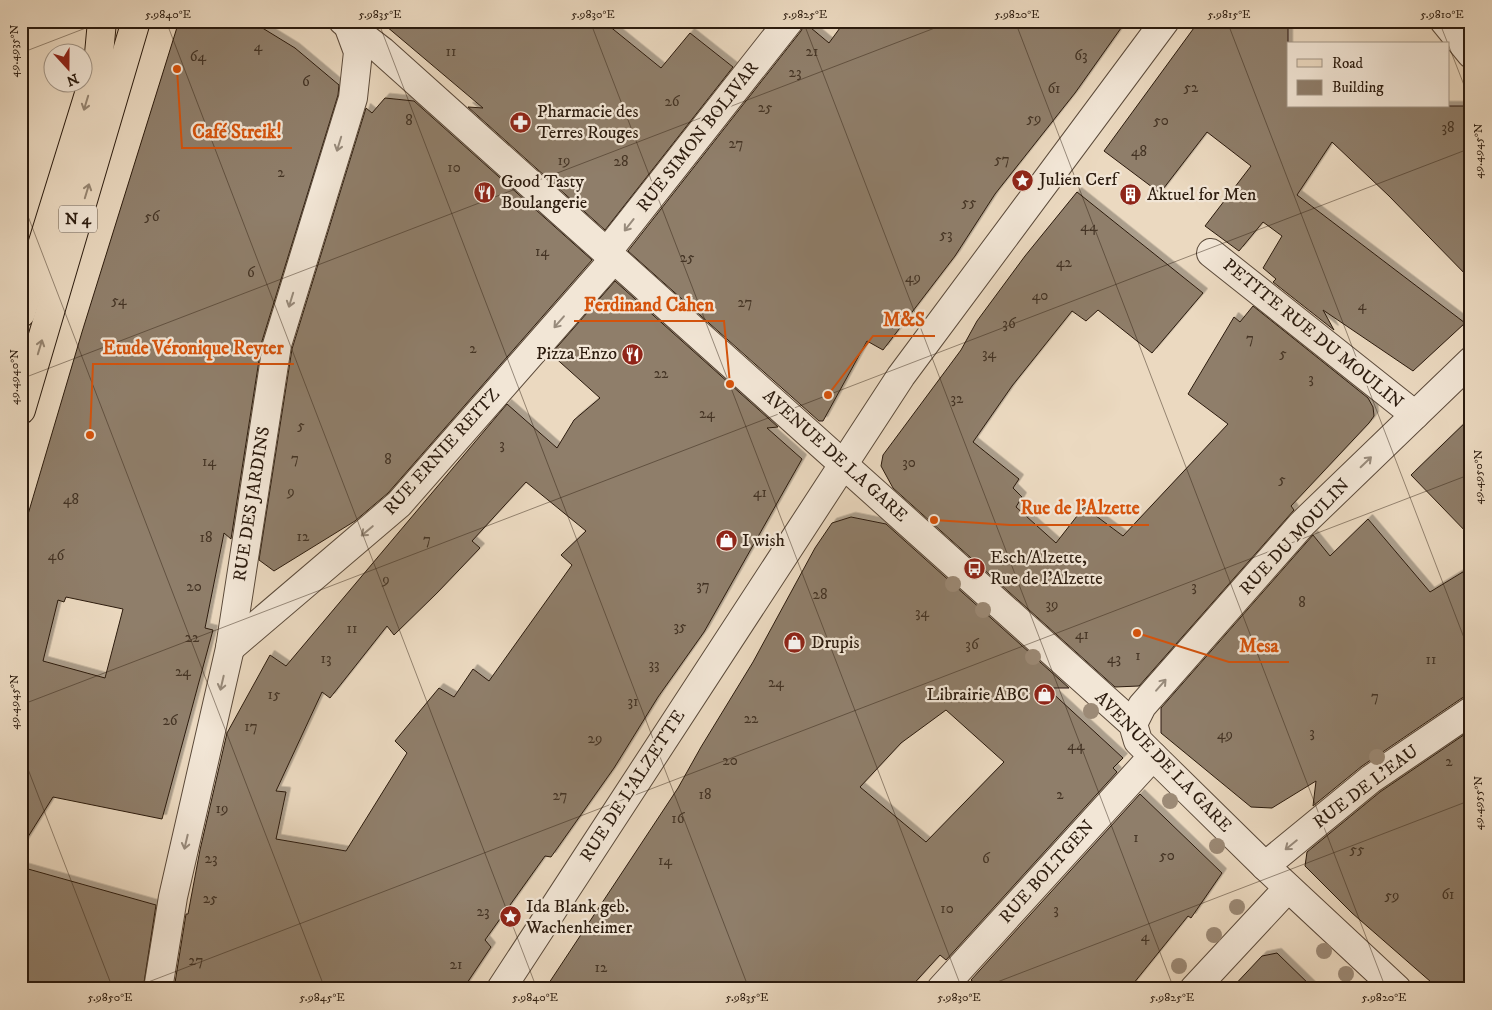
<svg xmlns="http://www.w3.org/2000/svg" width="1492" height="1010" viewBox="0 0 1492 1010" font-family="'IM FELL DW Pica',serif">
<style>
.building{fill:#8f7e6b;stroke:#2b1b0e;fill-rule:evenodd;filter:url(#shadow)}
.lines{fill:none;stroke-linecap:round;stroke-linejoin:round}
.pedestrian-casing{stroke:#5b4a3a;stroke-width:30}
.minor-casing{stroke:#5b4a3a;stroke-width:30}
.primary-casing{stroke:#2b1b0e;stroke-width:30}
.pedestrian{stroke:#f2e6d6;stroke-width:28}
.minor{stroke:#f2e6d6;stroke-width:28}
.primary{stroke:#ebd9c0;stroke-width:28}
.tree{fill:#9c8a76}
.oneway{stroke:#958470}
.oneway2{stroke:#988b7c}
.ticks{fill:none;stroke:#2b1b0e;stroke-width:1;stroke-opacity:0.45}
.labels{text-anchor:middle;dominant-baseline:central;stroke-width:4.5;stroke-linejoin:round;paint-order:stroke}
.number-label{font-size:15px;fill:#443425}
.shield{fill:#f2e6d6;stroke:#67584a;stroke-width:1}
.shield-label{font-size:16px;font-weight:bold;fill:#2b1b0e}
.poi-label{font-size:18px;fill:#2b1b0e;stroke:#f2e6d6;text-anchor:start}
.street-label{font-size:18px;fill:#2b1b0e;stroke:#f2e6d6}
.leader{fill:none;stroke:#d5530c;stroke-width:2}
.callout-dot{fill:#d5530c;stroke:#f2e6d6;stroke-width:2}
.callout-label{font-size:19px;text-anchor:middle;font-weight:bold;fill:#d5530c;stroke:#f2e6d6;stroke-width:4.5;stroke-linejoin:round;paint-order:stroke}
.neatline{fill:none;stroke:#2b1b0e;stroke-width:2}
.ticks-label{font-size:12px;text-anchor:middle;fill:#2b1b0e}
</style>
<defs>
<filter id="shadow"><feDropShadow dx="4.5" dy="-4.5" stdDeviation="0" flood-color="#0004"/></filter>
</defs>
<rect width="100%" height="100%" fill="#ebd9c0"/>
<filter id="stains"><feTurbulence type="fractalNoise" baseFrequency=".004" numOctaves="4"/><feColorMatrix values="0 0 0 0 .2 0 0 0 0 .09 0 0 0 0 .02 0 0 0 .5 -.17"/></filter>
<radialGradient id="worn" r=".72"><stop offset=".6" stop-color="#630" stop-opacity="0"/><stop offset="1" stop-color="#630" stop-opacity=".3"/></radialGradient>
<!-- building -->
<g class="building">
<path d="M179,21h72l44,27 44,37 -1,10 -76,246 -31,198 -7,-6 -19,95 8,2 -51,189 -109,-22 -32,51v-310l61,-206zM66,597l57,12 -18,69 -62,-17 15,-61 6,2z"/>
<path d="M380,21h223l58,47 29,-35 43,34 -128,163 -137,-123 15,1z"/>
<path d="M845,21h281l-51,72 -80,101 -40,62 -72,94 -16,-9 -44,80h-4l-191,-170 173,-220 4,-8 24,20z"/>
<path d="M1199,21h89v85h183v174l-82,-84 -57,-54 -35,53 168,128 -52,48 -90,-61 11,20 -61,-48 3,-3 -13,-11 19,-32 -19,-14 -24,29 -34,-25 46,-60 -44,-34 -47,61 -56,-42z"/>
<path d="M385,98l29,3 178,159 -204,233 -33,28 -81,50 -15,-11 33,-211 74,-241 6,5z"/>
<path d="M1077,192l126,101 -51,60 -54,-43 -12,11 -14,-10 -60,75 -39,56 46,37 -6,9 9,9 -6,10 40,36 28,-36 39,29 105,-112 -40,-30 46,-77 6,5 13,-16 115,92 5,9 1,9 -5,7 -78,83 3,4 -155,176 -24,1 -222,-199 -12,-22 2,-11 78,-105 16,-29 48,-65z"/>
<path d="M615,281l163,146 -11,1 35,31 -98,173 -46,65 -44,71 -63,89 -6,-1 -60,84 6,7 -28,42h-289l12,-75h2l12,-64 27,-117 43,-78 16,11 221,-262 50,44 17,-28 26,-22 -49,-44zM526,482l60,49 -25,24 11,10 -83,116 -16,-12 -19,28 -15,-9 -44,53 12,12 -61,98 -70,-12 10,-47 -10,-1 46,-99 8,6 57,-72 7,9 43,-42 43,-45 -8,-7z"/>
<path d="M1471,417v120l-60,-62z"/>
<path d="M851,517l35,7 183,164h-22l76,70 -10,10 4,4 -171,188 -6,-5 -31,34h-364l133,-201 23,-41 52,-85 62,-114 17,-25zM946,710l58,52 -78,80 -66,-55 41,-44z"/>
<path d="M1368,519l62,73 41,-25v129l-9,2 -100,68 -49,40 3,-25 -44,27 -21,-1 -90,-74v-25l152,-173 17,21z"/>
<path d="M1471,730v259h-32l-87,-76 -47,-47 2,-14 73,-60z"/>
<path d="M1140,794l82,79 -31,45 -3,-2 -59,73h-147l-11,-9z"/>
<path d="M21,867l135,38 -13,84h-122z"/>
<path d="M1277,953l37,36h-83l31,-33z"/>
</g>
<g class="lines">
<defs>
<g id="pedestrian">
<path d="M501,989l400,-613 264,-355"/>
<path d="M1194,989l94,-101"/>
</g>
<g id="minor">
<path d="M343,21l39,30 751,673 5,17 15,15 112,110 132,123"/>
<path d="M1444,21l27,33"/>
<path d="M607,252l182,-231"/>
<path d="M1211,253l204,162"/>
<path d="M230,648l169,-144 215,-245"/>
<path d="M1133,724l9,-18 160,-182 169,-163"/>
<path d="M1265,866l106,-87 100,-68"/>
<path d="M158,989l15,-92 57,-249 47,-303 76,-247 5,-46 -10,-27"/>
<path d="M941,989l212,-233"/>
</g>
<g id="primary">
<path d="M21,313l77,-248 4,-44"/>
<path d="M21,410l115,-389"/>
</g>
</defs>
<!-- pedestrian casing -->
<use href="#pedestrian" class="pedestrian-casing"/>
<!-- minor casing -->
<use href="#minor" class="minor-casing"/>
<!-- primary casing -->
<use href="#primary" class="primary-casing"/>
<!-- pedestrian -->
<use href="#pedestrian" class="pedestrian"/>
<!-- minor -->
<use href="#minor" class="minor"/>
<!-- primary -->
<use href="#primary" class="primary"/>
</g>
<!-- trees -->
<g class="tree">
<circle cx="953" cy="584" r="8"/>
<circle cx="983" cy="610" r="8"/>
<circle cx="1033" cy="657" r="8"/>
<circle cx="1091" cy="711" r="8"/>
<circle cx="1377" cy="757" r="8"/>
<circle cx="1170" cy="801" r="8"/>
<circle cx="1217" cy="846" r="8"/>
<circle cx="1237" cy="907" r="8"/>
<circle cx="1214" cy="935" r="8"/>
<circle cx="1324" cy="951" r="8"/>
<circle cx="1179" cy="966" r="8"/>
<circle cx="1346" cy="974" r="8"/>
</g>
<!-- one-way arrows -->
<defs><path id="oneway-shaft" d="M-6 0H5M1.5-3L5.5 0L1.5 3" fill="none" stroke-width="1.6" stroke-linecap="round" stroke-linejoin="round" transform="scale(1.25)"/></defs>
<g class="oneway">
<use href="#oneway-shaft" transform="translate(86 103) rotate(107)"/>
<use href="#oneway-shaft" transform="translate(87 191) rotate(-73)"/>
<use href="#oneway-shaft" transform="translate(40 347) rotate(-73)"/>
</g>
<g class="oneway2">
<use href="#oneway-shaft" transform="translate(339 144) rotate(107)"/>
<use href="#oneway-shaft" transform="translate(629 225) rotate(128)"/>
<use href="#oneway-shaft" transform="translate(291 300) rotate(107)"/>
<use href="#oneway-shaft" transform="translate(559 322) rotate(131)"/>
<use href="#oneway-shaft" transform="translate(1366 462) rotate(-44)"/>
<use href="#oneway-shaft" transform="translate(367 531) rotate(140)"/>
<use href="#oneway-shaft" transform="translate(222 683) rotate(103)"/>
<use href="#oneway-shaft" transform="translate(1161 685) rotate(-49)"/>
<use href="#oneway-shaft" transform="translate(186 842) rotate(103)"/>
<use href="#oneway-shaft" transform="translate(1291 845) rotate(141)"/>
</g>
<!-- ticks -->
<path class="ticks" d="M166,21l371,968M378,21l371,968M590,21l372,968M803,21l371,968M1015,21l371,968M1227,21l244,635M1439,21l9,23M1448,44l23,59M21,53l83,-32M21,198l304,791M21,379l932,-358M21,705l1450,-557M21,751l92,238M130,989l1341,-515M979,989l492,-189"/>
<!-- icons -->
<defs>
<symbol id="pharmacy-disc" viewBox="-11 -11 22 22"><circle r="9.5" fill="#8f2418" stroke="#f2e6d6"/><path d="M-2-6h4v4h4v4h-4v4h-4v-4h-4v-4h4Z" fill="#fff"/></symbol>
<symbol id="sight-disc" viewBox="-11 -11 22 22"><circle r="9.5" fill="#8f2418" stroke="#f2e6d6"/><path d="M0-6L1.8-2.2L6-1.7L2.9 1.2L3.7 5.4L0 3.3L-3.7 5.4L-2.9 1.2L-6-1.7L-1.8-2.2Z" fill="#fff"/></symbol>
<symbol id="restaurant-disc" viewBox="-11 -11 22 22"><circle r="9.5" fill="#8f2418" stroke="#f2e6d6"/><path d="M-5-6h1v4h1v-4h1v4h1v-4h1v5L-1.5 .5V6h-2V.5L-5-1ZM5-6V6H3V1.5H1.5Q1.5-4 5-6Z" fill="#fff"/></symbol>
<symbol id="building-disc" viewBox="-11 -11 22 22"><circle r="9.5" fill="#8f2418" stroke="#f2e6d6"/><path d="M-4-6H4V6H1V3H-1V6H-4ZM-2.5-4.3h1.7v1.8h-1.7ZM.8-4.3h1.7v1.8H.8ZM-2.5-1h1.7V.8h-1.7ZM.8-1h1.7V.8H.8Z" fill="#fff"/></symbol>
<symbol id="shop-disc" viewBox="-11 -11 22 22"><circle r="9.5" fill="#8f2418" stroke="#f2e6d6"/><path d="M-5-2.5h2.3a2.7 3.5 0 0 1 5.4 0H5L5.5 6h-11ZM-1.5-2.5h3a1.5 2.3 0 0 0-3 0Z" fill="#fff"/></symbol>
<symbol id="bus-disc" viewBox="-11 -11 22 22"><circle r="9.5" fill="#8f2418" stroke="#f2e6d6"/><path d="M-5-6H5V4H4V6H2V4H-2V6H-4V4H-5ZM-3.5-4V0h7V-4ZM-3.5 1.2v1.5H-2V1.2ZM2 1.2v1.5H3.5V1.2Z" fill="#fff"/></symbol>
</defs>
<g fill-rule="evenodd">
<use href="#pharmacy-disc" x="508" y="110" width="25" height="25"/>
<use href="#sight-disc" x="1010" y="168" width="25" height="25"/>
<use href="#restaurant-disc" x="472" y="180" width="25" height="25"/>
<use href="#building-disc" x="1118" y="182" width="25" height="25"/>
<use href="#restaurant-disc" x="620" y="342" width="25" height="25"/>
<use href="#shop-disc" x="714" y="528" width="25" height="25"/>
<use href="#bus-disc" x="962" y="556" width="25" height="25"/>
<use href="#shop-disc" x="782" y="630" width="25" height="25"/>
<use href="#shop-disc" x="1032" y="682" width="25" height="25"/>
<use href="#sight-disc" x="498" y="904" width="25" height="25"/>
</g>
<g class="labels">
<!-- number labels -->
<g class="number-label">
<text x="258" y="46">4</text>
<text x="451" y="51">11</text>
<text x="812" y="51">21</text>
<text x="1081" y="55">63</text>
<text x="198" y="56">64</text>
<text x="795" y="72">23</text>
<text x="306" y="81">6</text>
<text x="1191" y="87">52</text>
<text x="1054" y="88">61</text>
<text x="672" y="101">26</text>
<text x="765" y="107">25</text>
<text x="1034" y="118">59</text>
<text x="409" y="120">8</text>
<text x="1161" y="120">50</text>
<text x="1448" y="127">38</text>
<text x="736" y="143">27</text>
<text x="1139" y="151">48</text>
<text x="1002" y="159">57</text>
<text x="564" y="160">19</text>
<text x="621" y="161">28</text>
<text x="454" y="167">10</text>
<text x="281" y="172">2</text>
<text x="969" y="202">55</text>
<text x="152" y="216">56</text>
<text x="1089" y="226">44</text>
<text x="946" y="234">53</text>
<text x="542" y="251">14</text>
<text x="687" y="257">25</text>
<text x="1064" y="262">42</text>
<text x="251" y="272">6</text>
<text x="913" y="277">49</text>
<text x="1040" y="295">40</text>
<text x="119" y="300">54</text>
<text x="745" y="302">27</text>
<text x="1362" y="305">4</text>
<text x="1009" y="323">36</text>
<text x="1250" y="338">7</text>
<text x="473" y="348">2</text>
<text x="989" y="353">34</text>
<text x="1283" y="353">5</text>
<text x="661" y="373">22</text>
<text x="1311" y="378">3</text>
<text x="957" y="398">32</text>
<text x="707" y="413">24</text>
<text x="301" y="425">5</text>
<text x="502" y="444">3</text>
<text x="295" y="458">7</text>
<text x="388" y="459">8</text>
<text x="209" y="461">14</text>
<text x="909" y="462">30</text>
<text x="1282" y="479">5</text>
<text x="291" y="491">9</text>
<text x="760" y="492">41</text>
<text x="71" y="499">48</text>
<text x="303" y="536">12</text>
<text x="206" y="537">18</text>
<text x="427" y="539">7</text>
<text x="56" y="555">46</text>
<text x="386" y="579">9</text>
<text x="703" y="585">37</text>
<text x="194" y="586">20</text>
<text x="1194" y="586">3</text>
<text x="820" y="594">28</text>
<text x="1302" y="602">8</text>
<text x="1052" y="604">39</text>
<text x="922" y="612">34</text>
<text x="680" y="626">35</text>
<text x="352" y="628">11</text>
<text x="1082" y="634">41</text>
<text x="192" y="637">22</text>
<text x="972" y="644">36</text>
<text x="1138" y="655">1</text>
<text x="326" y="658">13</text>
<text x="1114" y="658">43</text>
<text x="1431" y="659">11</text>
<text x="654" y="664">33</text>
<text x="183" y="671">24</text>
<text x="776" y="682">24</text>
<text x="274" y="694">15</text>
<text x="1375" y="696">7</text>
<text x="633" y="701">31</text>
<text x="751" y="718">22</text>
<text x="170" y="720">26</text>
<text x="251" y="726">17</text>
<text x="1312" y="732">3</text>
<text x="1225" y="734">49</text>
<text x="595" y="738">29</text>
<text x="1076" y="745">44</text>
<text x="730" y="760">20</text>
<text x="1449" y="761">2</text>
<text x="705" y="794">18</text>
<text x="1060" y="794">2</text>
<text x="560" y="795">27</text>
<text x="222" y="808">19</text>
<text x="678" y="818">16</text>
<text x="1136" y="837">1</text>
<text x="1357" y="849">55</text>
<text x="1167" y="855">50</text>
<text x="211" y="858">23</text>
<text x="986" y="858">6</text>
<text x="665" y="860">14</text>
<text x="1448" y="894">61</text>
<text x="1392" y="895">59</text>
<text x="210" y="898">25</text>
<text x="947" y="908">10</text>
<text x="1056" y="909">3</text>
<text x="483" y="911">23</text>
<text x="1145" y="936">4</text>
<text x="196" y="960">27</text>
<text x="456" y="964">21</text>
<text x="601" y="967">12</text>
</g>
<!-- shield labels -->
<rect class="shield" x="59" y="205.5" width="38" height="27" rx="4"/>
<g class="shield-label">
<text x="78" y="219">N 4</text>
</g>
<!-- poi labels -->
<g class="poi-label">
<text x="537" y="112">Pharmacie des<tspan x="537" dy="21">Terres Rouges</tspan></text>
<text x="1039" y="180">Julien Cerf</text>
<text x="501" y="182">Good Tasty<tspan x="501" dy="21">Boulangerie</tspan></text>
<text x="1147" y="195">Aktuel for Men</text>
<text x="617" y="354" text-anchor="end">Pizza Enzo</text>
<text x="742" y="541">I wish</text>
<text x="990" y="558">Esch/Alzette,<tspan x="990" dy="21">Rue de l’Alzette</tspan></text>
<text x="811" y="643">Drupis</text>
<text x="1029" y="695" text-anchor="end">Librairie ABC</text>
<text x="526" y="907">Ida Blank geb.<tspan x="526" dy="21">Wachenheimer</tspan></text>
</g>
<!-- street labels -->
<g class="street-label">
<text transform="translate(698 137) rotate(-52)">RUE SIMON BOLIVAR</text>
<text transform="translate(1313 334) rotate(39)">PETITE RUE DU MOULIN</text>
<text transform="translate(442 452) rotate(-48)">RUE ERNIE REITZ</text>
<text transform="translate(835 456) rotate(42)">AVENUE DE LA GARE</text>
<text transform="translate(252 504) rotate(-81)">RUE DES JARDINS</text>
<text transform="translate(1295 537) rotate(-47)">RUE DU MOULIN</text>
<text transform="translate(1163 762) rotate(46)">AVENUE DE LA GARE</text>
<text transform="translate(633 786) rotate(-57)">RUE DE L'ALZETTE</text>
<text transform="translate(1366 787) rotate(-37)">RUE DE L'EAU</text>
<text transform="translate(1047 872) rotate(-48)">RUE BOLTGEN</text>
</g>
</g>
<!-- callouts -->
<path class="leader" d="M177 69L182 148H292M730 384L724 321H574M828 395L873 336H935M90 435L93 364H294M934 520L1010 525H1149M1137 633L1229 662H1289"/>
<g class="callout-dot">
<circle cx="177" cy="69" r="5"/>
<circle cx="730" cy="384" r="5"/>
<circle cx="828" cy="395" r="5"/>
<circle cx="90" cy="435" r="5"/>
<circle cx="934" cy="520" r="5"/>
<circle cx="1137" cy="633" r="5"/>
</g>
<g class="callout-label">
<text x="237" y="138">Café Streik!</text>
<text x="649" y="311">Ferdinand Cahen</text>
<text x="904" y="326">M&amp;S</text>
<text x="193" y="354">Etude Véronique Reyter</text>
<text x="1080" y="514">Rue de l'Alzette</text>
<text x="1259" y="652">Mesa</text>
</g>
<!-- margin -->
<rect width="1492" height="1010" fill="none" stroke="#ebd9c0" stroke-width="55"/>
<!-- legend -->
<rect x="1287" y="42" width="162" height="65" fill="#f2e6d6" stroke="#a29586"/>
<rect x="1297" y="59" width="25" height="8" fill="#ebd9c0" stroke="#a29586"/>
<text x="1332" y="68" font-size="15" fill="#2b1b0e">Road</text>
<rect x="1297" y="80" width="25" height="15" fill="#8f7e6b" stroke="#a29586"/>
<text x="1332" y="92" font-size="15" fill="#2b1b0e">Building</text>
<!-- north arrow -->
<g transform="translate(68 68) rotate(159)"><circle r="24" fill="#f2e6d6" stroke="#a29586"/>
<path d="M0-4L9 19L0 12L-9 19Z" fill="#8f2418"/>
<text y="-8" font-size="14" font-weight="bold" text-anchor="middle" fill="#2b1b0e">N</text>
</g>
<rect x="28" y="28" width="1436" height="954" class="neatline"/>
<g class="ticks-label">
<text x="168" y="18">5.9840°E</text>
<text x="380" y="18">5.9835°E</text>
<text x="593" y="18">5.9830°E</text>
<text x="805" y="18">5.9825°E</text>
<text x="1017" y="18">5.9820°E</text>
<text x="1229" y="18">5.9815°E</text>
<text x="1442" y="18">5.9810°E</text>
<text transform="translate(14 51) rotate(-90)" y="4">49.4935°N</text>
<text transform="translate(1478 151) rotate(-90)" y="4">49.4945°N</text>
<text transform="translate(14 377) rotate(-90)" y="4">49.4940°N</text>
<text transform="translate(1478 477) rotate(-90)" y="4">49.4950°N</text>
<text transform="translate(14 702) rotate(-90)" y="4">49.4945°N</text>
<text transform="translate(1478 803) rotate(-90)" y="4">49.4955°N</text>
<text x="110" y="1001">5.9850°E</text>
<text x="322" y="1001">5.9845°E</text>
<text x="535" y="1001">5.9840°E</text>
<text x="747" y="1001">5.9835°E</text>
<text x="959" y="1001">5.9830°E</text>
<text x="1172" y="1001">5.9825°E</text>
<text x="1384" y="1001">5.9820°E</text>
</g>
<rect width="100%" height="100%" filter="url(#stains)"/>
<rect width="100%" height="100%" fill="url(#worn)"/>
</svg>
